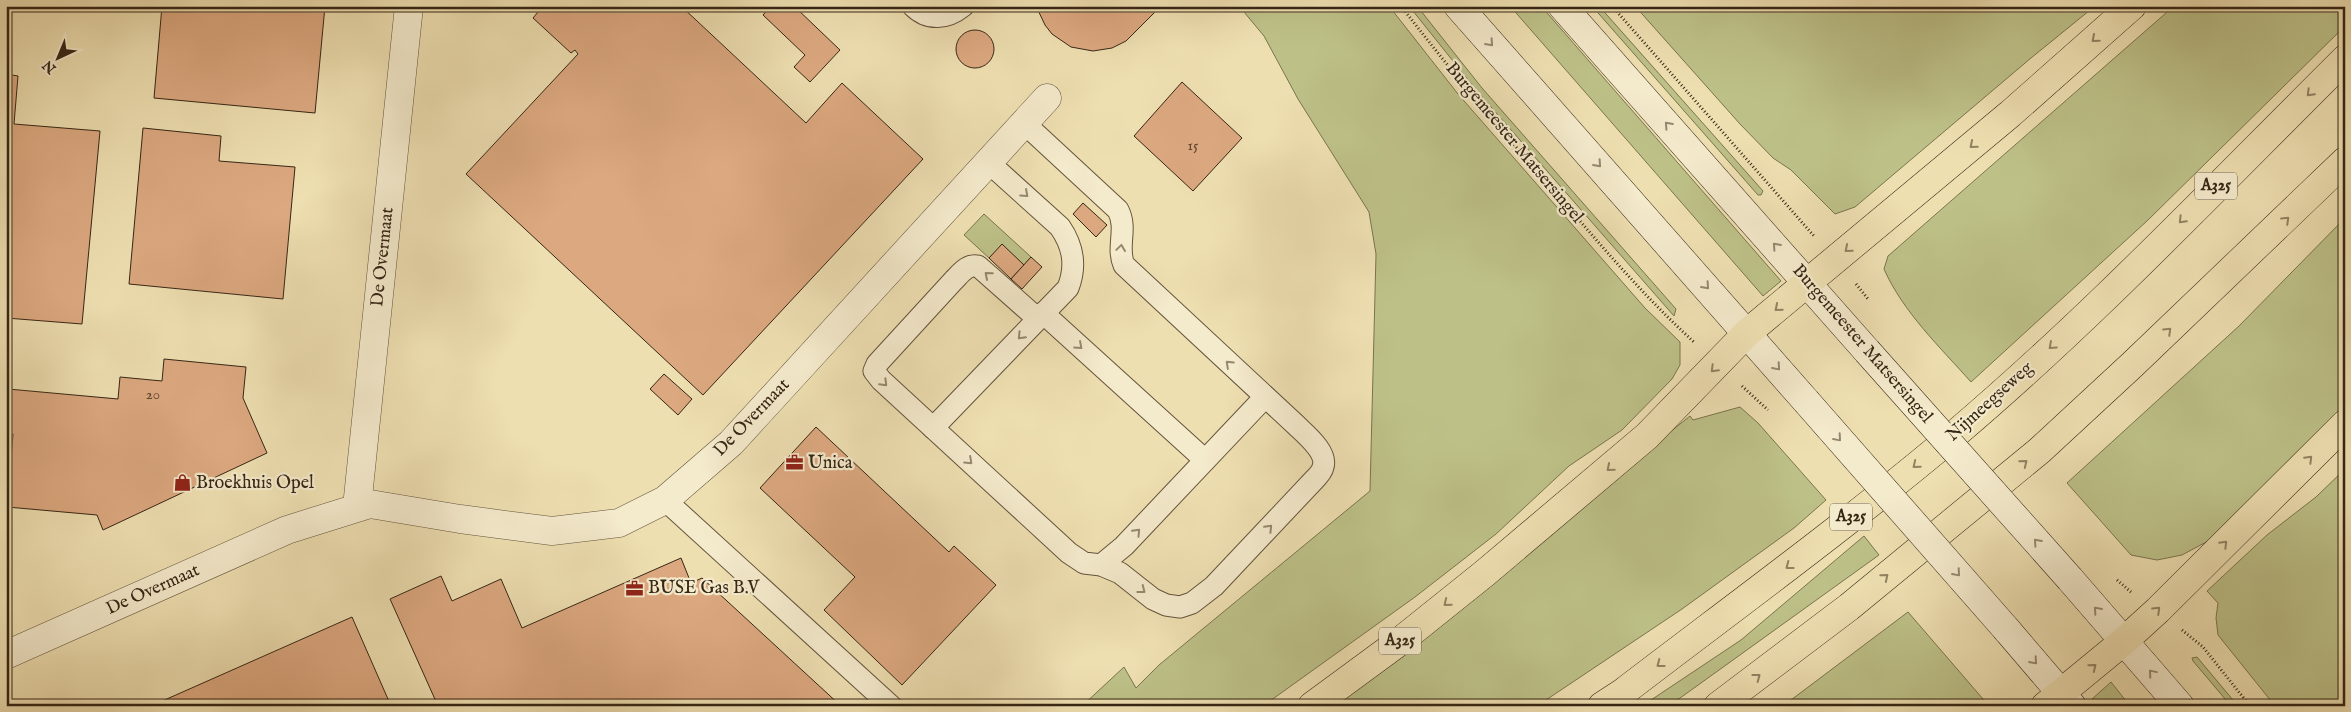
<svg xmlns="http://www.w3.org/2000/svg" width="2351" height="712" viewBox="0 0 2351 712" font-family="'IM FELL English',serif">
<style>
.green{fill:#bdc188;stroke:#7a744e}
.building{fill:#dca880;stroke:#362615}
.lines{fill:none;stroke-linecap:round;stroke-linejoin:round}
.service-casing{stroke:#64543c;stroke-width:23}
.minor-casing{stroke:#64543c;stroke-width:29}
.secondary-casing{stroke:#362615;stroke-width:29}
.motorway-casing{stroke:#362615;stroke-width:29}
.path{stroke:#362615;stroke-width:3;stroke-dasharray:1 2.5;stroke-linecap:butt}
.service{stroke:#f4eacc;stroke-width:21}
.minor{stroke:#f4eacc;stroke-width:28}
.secondary{stroke:#f4eacc;stroke-width:28}
.motorway{stroke:#eedfb1;stroke-width:28}
.secondary-bridge-casing{stroke:#362615;stroke-width:29;stroke-linecap:butt}
.secondary-bridge{stroke:#f4eacc;stroke-width:28}
.oneway{stroke:#928263}
.oneway2{stroke:#958870}
.labels{text-anchor:middle;dominant-baseline:central;stroke-width:4.5;stroke-linejoin:round;paint-order:stroke}
.number-label{font-size:15px;fill:#604630}
.shield{fill:#f4eacc;stroke:#6f614c;stroke-width:1}
.shield-label{font-size:16px;font-weight:bold;fill:#362615}
.street-label{font-size:18px;fill:#362615;stroke:#f4eacc}
.poi-label{font-size:18px;fill:#362615;stroke:#f4eacc;text-anchor:start}
</style>
<rect width="100%" height="100%" fill="#eedfb1"/>
<filter id="stains"><feTurbulence type="fractalNoise" baseFrequency=".004" numOctaves="4"/><feColorMatrix values="0 0 0 0 .2 0 0 0 0 .09 0 0 0 0 .02 0 0 0 .5 -.17"/></filter>
<radialGradient id="worn" r=".72"><stop offset=".6" stop-color="#630" stop-opacity="0"/><stop offset="1" stop-color="#630" stop-opacity=".3"/></radialGradient>
<!-- green -->
<g class="green">
<path d="M1239,6h150l69,88 187,214 35,34v23l-8,14 -50,51 -53,36 -73,68 -81,63 -152,109h-181l42,-39 12,21 23,-23 211,-174 6,-237 -7,-42 -71,-113 -34,-63z"/>
<path d="M1409,6h8l65,82 194,221 -2,7 -197,-225z"/>
<path d="M1510,6h31l240,275 -18,15z"/>
<path d="M1592,6h7l164,185 -2,4h-3z"/>
<path d="M1635,6h460l-64,52 -176,149 -20,7 -44,-44 -18,-12 -33,-34z"/>
<path d="M2174,6h171v20l-197,194 -177,162c-31,-35 -68,-70 -87,-113l4,-13z"/>
<path d="M984,214l47,43 -7,8 -22,-20 -13,13 -25,-23z"/>
<path d="M2345,218v196l-135,126 -28,15 -25,5 -26,-5 -64,-72 172,-157z"/>
<path d="M1740,407l18,16 68,77 -32,28 -112,81 -145,97h-207l360,-290 3,4z"/>
<path d="M2345,469v237h-70l-57,-71 -2,-17 2,-15 -11,-12 60,-56 49,-38z"/>
<path d="M1864,536l15,19 -210,151h-27l99,-66z"/>
<path d="M1908,612l81,94h-206z"/>
<path d="M2197,657l41,49h-7l-38,-45 -1,-3z"/>
<path d="M2111,682l19,24h-32l-6,-7z"/>
</g>
<!-- building -->
<g class="building">
<path d="M162,6h163l-10,107 -161,-15z"/>
<path d="M543,6h138l125,117 36,-40 81,76 -220,236 -237,-221 112,-120 -3,-4 -4,3 -38,-35z"/>
<path d="M771,6h23l46,44 -30,32 -16,-15 11,-12 -42,-40z"/>
<path d="M1036,6h125l-35,35 -14,7 -19,3 -22,-4 -19,-13 -7,-9z"/>
<circle cx="975" cy="49" r="19"/>
<path d="M6,74l12,2 -4,48 86,7 -18,193 -76,-6z"/>
<path d="M1182,82l60,56 -49,53 -59,-55z"/>
<path d="M143,128l78,8 -2,25 76,6 -12,132 -154,-15z"/>
<path d="M1083,203l24,22 -11,12 -23,-23z"/>
<path d="M1002,244l22,21 -13,14 -22,-21z"/>
<path d="M1031,257l11,10 -20,22 -11,-10z"/>
<path d="M164,359l82,8 -3,31 24,55 -164,77 -6,-15 -90,-8 6,-73h-7l2,-45 110,10 2,-22 42,4z"/>
<path d="M664,374l28,25 -14,16 -28,-26z"/>
<path d="M816,427l133,125 5,-6 42,39 -94,100 -78,-75 31,-33 -95,-89z"/>
<path d="M681,558l10,25 11,-5 139,128h-403l-48,-107 51,-23 11,25 49,-22 21,49z"/>
<path d="M352,617l39,89h-240z"/>
</g>
<g class="lines">
<defs>
<g id="service">
<path d="M913,6c15,15 34,13 50,0"/>
<path d="M1024,123l94,87c10,19 -2,37 6,55l172,160c9,9 32,27 27,42 -1,5 -6,10 -9,13l-100,106 -22,17 -12,4 -14,-2 -13,-6 -33,-26 -19,-8 -17,-2 -15,-10 -188,-173 -7,-9 3,-7 77,-84c7,-7 13,-16 24,-14l60,53"/>
<path d="M1043,313l162,147"/>
<path d="M933,428l135,-140c9,-23 5,-42 -8,-61l-72,-65"/>
<path d="M665,500l226,206"/>
<path d="M1101,565l23,-19 141,-149"/>
</g>
<g id="minor">
<path d="M357,507l52,-501"/>
<path d="M6,655l281,-125 83,-26 90,15 92,12 67,-8 46,-23 66,-57 316,-345"/>
</g>
<g id="secondary">
<path d="M1458,6l348,395"/>
<path d="M1562,6l305,345"/>
<path d="M2070,579l110,127"/>
<path d="M2007,630l65,76"/>
</g>
<g id="motorway">
<path d="M1312,706l87,-64 86,-69 162,-137 100,-103 263,-219 122,-108"/>
<path d="M1602,706l20,-13c111,-85 225,-168 332,-258 138,-117 263,-249 391,-376"/>
<path d="M1718,706l131,-99 190,-156 93,-86 213,-204"/>
<path d="M2045,706l79,-65 34,-31 187,-186"/>
</g>
</defs>
<!-- service casing -->
<use href="#service" class="service-casing"/>
<!-- minor casing -->
<use href="#minor" class="minor-casing"/>
<!-- secondary casing -->
<use href="#secondary" class="secondary-casing"/>
<!-- motorway casing -->
<use href="#motorway" class="motorway-casing"/>
<!-- path -->
<g class="path">
<path d="M1401,6c53,69 110,136 167,201 41,48 80,93 127,136"/>
<path d="M1612,6l202,230"/>
<path d="M1856,284l12,15"/>
<path d="M1742,386l26,24"/>
<path d="M2117,580l14,12"/>
<path d="M2182,630l21,17 47,59"/>
</g>
<!-- service -->
<use href="#service" class="service"/>
<!-- minor -->
<use href="#minor" class="minor"/>
<!-- secondary -->
<use href="#secondary" class="secondary"/>
<!-- motorway -->
<use href="#motorway" class="motorway"/>
<defs>
<g id="secondary-bridge">
<path d="M1867,351l203,228"/>
<path d="M1806,401l201,229"/>
</g>
</defs>
<!-- secondary-bridge casing -->
<use href="#secondary-bridge" class="secondary-bridge-casing"/>
<!-- secondary-bridge -->
<use href="#secondary-bridge" class="secondary-bridge"/>
</g>
<!-- one-way arrows -->
<defs><path id="oneway-chevron" d="M-2-3.5L2.5 0L-2 3.5" fill="none" stroke-width="1.6" stroke-linecap="round" stroke-linejoin="round" transform="scale(1.25)"/></defs>
<g class="oneway">
<use href="#oneway-chevron" transform="translate(2095 39) rotate(139)"/>
<use href="#oneway-chevron" transform="translate(2310 93) rotate(135)"/>
<use href="#oneway-chevron" transform="translate(1973 145) rotate(140)"/>
<use href="#oneway-chevron" transform="translate(2182 220) rotate(135)"/>
<use href="#oneway-chevron" transform="translate(2286 220) rotate(-44)"/>
<use href="#oneway-chevron" transform="translate(1848 249) rotate(140)"/>
<use href="#oneway-chevron" transform="translate(1778 308) rotate(140)"/>
<use href="#oneway-chevron" transform="translate(2168 331) rotate(-44)"/>
<use href="#oneway-chevron" transform="translate(2052 346) rotate(138)"/>
<use href="#oneway-chevron" transform="translate(1714 369) rotate(135)"/>
<use href="#oneway-chevron" transform="translate(2309 459) rotate(-45)"/>
<use href="#oneway-chevron" transform="translate(2024 463) rotate(-39)"/>
<use href="#oneway-chevron" transform="translate(1916 465) rotate(141)"/>
<use href="#oneway-chevron" transform="translate(1610 468) rotate(140)"/>
<use href="#oneway-chevron" transform="translate(2224 544) rotate(-45)"/>
<use href="#oneway-chevron" transform="translate(1789 566) rotate(143)"/>
<use href="#oneway-chevron" transform="translate(1885 577) rotate(-39)"/>
<use href="#oneway-chevron" transform="translate(1447 603) rotate(141)"/>
<use href="#oneway-chevron" transform="translate(2157 610) rotate(-44)"/>
<use href="#oneway-chevron" transform="translate(1660 664) rotate(143)"/>
<use href="#oneway-chevron" transform="translate(2093 667) rotate(-39)"/>
<use href="#oneway-chevron" transform="translate(1757 677) rotate(-37)"/>
</g>
<g class="oneway2">
<use href="#oneway-chevron" transform="translate(1490 43) rotate(48)"/>
<use href="#oneway-chevron" transform="translate(1668 125) rotate(-132)"/>
<use href="#oneway-chevron" transform="translate(1598 164) rotate(48)"/>
<use href="#oneway-chevron" transform="translate(1025 194) rotate(42)"/>
<use href="#oneway-chevron" transform="translate(1776 246) rotate(-132)"/>
<use href="#oneway-chevron" transform="translate(1121 248) rotate(-82)"/>
<use href="#oneway-chevron" transform="translate(988 275) rotate(-139)"/>
<use href="#oneway-chevron" transform="translate(1706 286) rotate(48)"/>
<use href="#oneway-chevron" transform="translate(1021 336) rotate(134)"/>
<use href="#oneway-chevron" transform="translate(1079 346) rotate(42)"/>
<use href="#oneway-chevron" transform="translate(1229 364) rotate(-137)"/>
<use href="#oneway-chevron" transform="translate(1777 367) rotate(49)"/>
<use href="#oneway-chevron" transform="translate(884 383) rotate(45)"/>
<use href="#oneway-chevron" transform="translate(1838 438) rotate(49)"/>
<use href="#oneway-chevron" transform="translate(969 461) rotate(43)"/>
<use href="#oneway-chevron" transform="translate(1269 528) rotate(-46)"/>
<use href="#oneway-chevron" transform="translate(1137 532) rotate(-47)"/>
<use href="#oneway-chevron" transform="translate(2037 542) rotate(-132)"/>
<use href="#oneway-chevron" transform="translate(1957 573) rotate(49)"/>
<use href="#oneway-chevron" transform="translate(1142 590) rotate(38)"/>
<use href="#oneway-chevron" transform="translate(2097 610) rotate(-131)"/>
<use href="#oneway-chevron" transform="translate(2034 661) rotate(49)"/>
<use href="#oneway-chevron" transform="translate(2152 673) rotate(-130)"/>
</g>
<!-- icons -->
<defs>
<symbol id="office-bare" viewBox="-9 -9 18 18"><path d="M-6-3h4V-5.5h4V-3h4V5H-6ZM-1-4.5V-3h2v-1.5ZM-6 0V1H6V0Z" fill="#8f2418" stroke="#f4eacc" stroke-width="2.5" paint-order="stroke"/></symbol>
<symbol id="shop-bare" viewBox="-9 -9 18 18"><path d="M-5-2.5h2.3a2.7 3.5 0 0 1 5.4 0H5L5.5 6h-11ZM-1.5-2.5h3a1.5 2.3 0 0 0-3 0Z" fill="#8f2418" stroke="#f4eacc" stroke-width="2.5" paint-order="stroke"/></symbol>
</defs>
<g fill-rule="evenodd">
<use href="#office-bare" x="782" y="450" width="25" height="25"/>
<use href="#shop-bare" x="170" y="470" width="25" height="25"/>
<use href="#office-bare" x="622" y="576" width="25" height="25"/>
</g>
<g class="labels">
<!-- number labels -->
<g class="number-label">
<text x="1193" y="145">15</text>
<text x="153" y="394">20</text>
</g>
<!-- shield labels -->
<g class="shield">
<rect x="2195" y="172.5" width="42" height="27" rx="4"/>
<rect x="1830" y="503.5" width="42" height="27" rx="4"/>
<rect x="1379" y="627.5" width="42" height="27" rx="4"/>
</g>
<g class="shield-label">
<text x="2216" y="186">A325</text>
<text x="1851" y="517">A325</text>
<text x="1400" y="641">A325</text>
</g>
<!-- street labels -->
<g class="street-label">
<text transform="translate(1514 143) rotate(50)">Burgemeester Matsersingel</text>
<text transform="translate(383 257) rotate(-84)">De Overmaat</text>
<text transform="translate(1862 344) rotate(49)">Burgemeester Matsersingel</text>
<text transform="translate(1990 402) rotate(-42)">Nijmeegseweg</text>
<text transform="translate(752 418) rotate(-46)">De Overmaat</text>
<text transform="translate(153 590) rotate(-24)">De Overmaat</text>
</g>
<!-- poi labels -->
<g class="poi-label">
<text x="808" y="463">Unica</text>
<text x="196" y="483">Broekhuis Opel</text>
<text x="648" y="588">BUSE Gas B.V</text>
</g>
</g>
<!-- margin -->
<rect width="2351" height="712" fill="none" stroke="#eedfb1" stroke-width="25"/>
<rect x="8" y="8" width="2336" height="697" fill="none" stroke="#362615" stroke-width="2.5"/>
<rect x="12" y="12" width="2326" height="687" fill="none" stroke="#362615"/>
<!-- north arrow -->
<g transform="translate(58 58) rotate(224)" stroke="#f4eacc" stroke-width="4" paint-order="stroke">
<path d="M0-4L9 19L0 12L-9 19Z" fill="#362615"/>
<text y="-8" font-size="14" font-weight="bold" text-anchor="middle" fill="#362615">N</text>
</g>
<rect width="100%" height="100%" filter="url(#stains)"/>
<rect width="100%" height="100%" fill="url(#worn)"/>
</svg>
